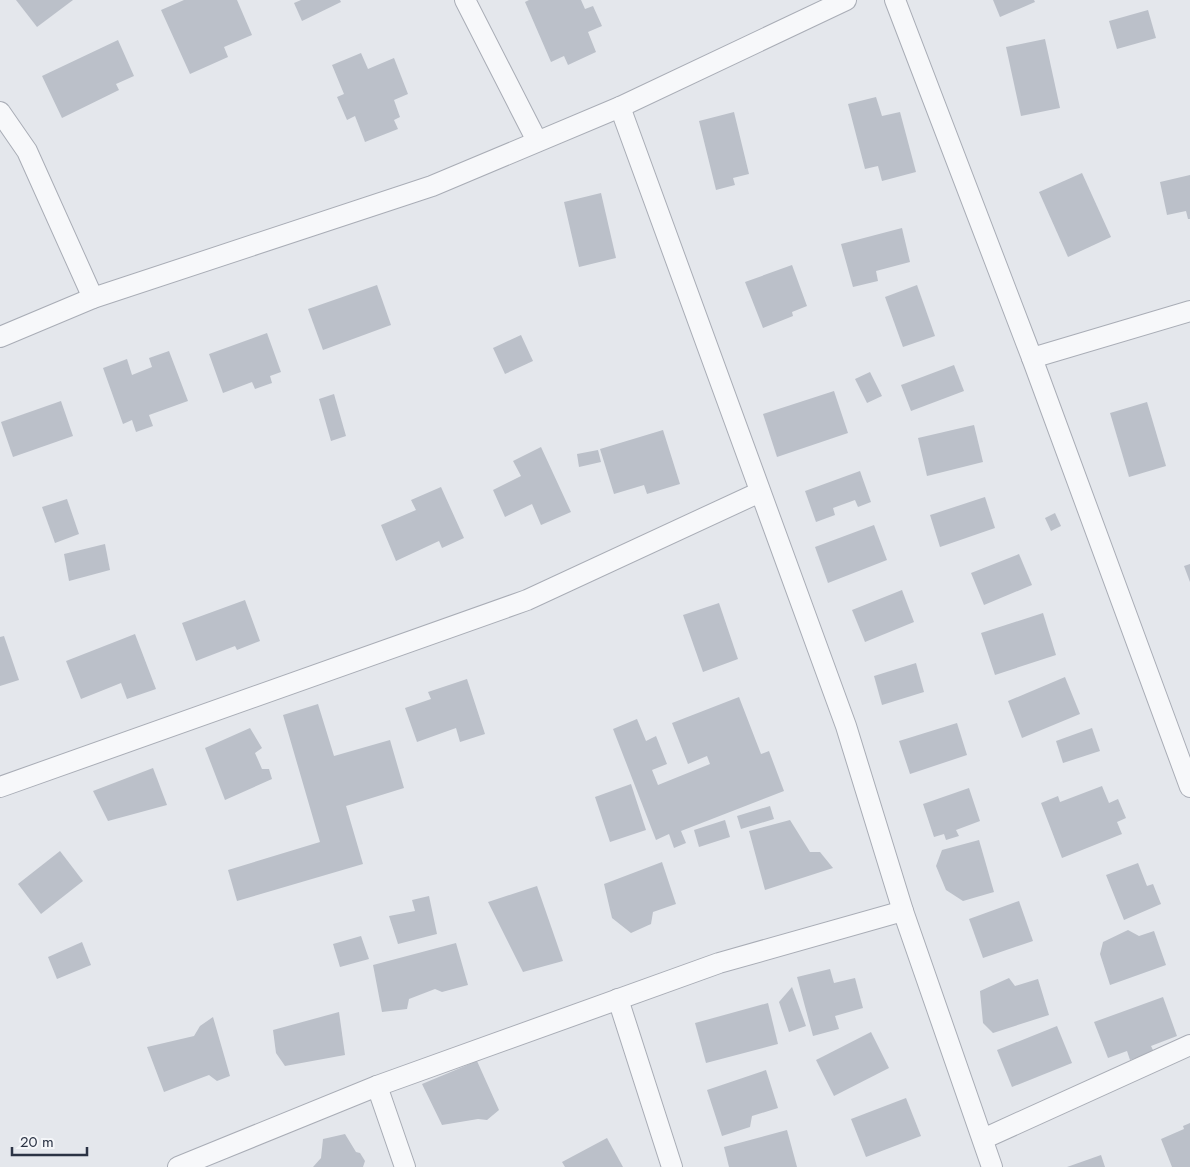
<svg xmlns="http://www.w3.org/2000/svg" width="1190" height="1167" viewBox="0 0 1190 1167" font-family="Jost,sans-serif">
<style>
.building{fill:#bbc0c9}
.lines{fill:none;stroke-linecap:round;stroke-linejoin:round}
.minor-casing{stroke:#a9adb6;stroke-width:22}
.minor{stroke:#f7f8fa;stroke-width:20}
</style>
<rect width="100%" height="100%" fill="#e4e7ec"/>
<!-- building -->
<g class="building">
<path d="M16,0h57l-36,27z"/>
<path d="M184,0h53l15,35 -28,12 4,10 -38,17 -29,-64z"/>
<path d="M301,0h39l1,2 -39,19 -8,-18z"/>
<path d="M529,0h52l4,9 8,-3 9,20 -14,6 8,20 -28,13 -4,-9 -13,6 -26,-60z"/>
<path d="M993,0h41l1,2 -35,15z"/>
<path d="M1148,10l8,28 -39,11 -8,-28z"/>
<path d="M1045,39l15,69 -39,8 -15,-69z"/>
<path d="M118,40l16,36 -18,8 3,6 -57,28 -20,-42z"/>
<path d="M361,53l7,16 26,-11 14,36 -14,6 6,17 -6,3 4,9 -33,13 -10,-26 -8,4 -10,-23 7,-3 -12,-29z"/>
<path d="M876,97l6,19 18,-4 16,60 -34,9 -4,-15 -13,3 -17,-65z"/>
<path d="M734,112l15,62 -16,4 2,7 -19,5 -17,-69z"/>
<path d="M1082,173l29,64 -43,20 -29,-65z"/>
<path d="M1190,175v44h-2l-2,-8 -19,4 -7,-33z"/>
<path d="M601,193l15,65 -37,9 -15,-65z"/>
<path d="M902,228l8,34 -34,9 2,10 -25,6 -12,-43z"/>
<path d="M792,265l15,41 -15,6 1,4 -30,12 -18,-46z"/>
<path d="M377,285l14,40 -68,25 -15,-41z"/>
<path d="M917,285l18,51 -32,11 -18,-50z"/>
<path d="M267,333l14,39 -11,4 2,7 -17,6 -3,-7 -29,11 -14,-39z"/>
<path d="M521,335l12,26 -28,13 -12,-26z"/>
<path d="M169,351l19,50 -39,14 4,11 -17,6 -4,-12 -9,4 -20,-56 24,-9 5,16 20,-8 -3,-9z"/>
<path d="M954,365l10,26 -53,20 -10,-26z"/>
<path d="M870,372l12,24 -15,7 -12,-24z"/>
<path d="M834,391l14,42 -71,24 -14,-43z"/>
<path d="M334,394l12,42 -15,5 -12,-42z"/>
<path d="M61,401l12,35 -60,21 -12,-35z"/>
<path d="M1147,402l19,64 -37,11 -19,-64z"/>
<path d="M974,425l9,37 -56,14 -9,-38z"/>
<path d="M663,430l17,54 -33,10 -3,-9 -30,9 -14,-45z"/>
<path d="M541,447l30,65 -30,13 -9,-21 -27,13 -12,-27 28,-14 -8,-15z"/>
<path d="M598,450l3,12 -22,5 -2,-13z"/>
<path d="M860,471l11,31 -13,5 -3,-7 -22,8 2,7 -19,7 -11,-31z"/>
<path d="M441,487l23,51 -22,10 -3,-7 -43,20 -15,-36 35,-15 -5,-10z"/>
<path d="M985,497l10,31 -55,19 -10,-32z"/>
<path d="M67,499l12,35 -24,9 -13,-36z"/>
<path d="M1055,513l6,13 -10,5 -6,-13z"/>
<path d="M874,525l13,35 -59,23 -13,-36z"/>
<path d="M105,544l5,26 -41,11 -5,-27z"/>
<path d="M1019,554l13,31 -48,20 -13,-32z"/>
<path d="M1190,564v18l-6,-16z"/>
<path d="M902,590l12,32 -49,20 -13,-32z"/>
<path d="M245,600l15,41 -23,9 -2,-4 -39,15 -14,-38z"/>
<path d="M719,603l19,56 -35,13 -20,-57z"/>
<path d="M1043,613l13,42 -61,20 -14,-42z"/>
<path d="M135,634l21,55 -29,10 -6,-16 -40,16 -15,-38z"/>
<path d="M4,636l15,44 -19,6v-49z"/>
<path d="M916,663l8,29 -42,13 -8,-29z"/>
<path d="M1065,677l15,37 -58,24 -14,-37z"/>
<path d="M467,679l18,55 -25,8 -4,-14 -39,14 -12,-34 26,-9 -3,-7z"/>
<path d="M739,697l22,57 8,-3 15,40 -103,40 5,12 -12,5 -5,-14 -13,6 -43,-111 24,-10 9,22 10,-5 11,28 -15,6 6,15 52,-21 -3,-8 -19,8 -16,-41z"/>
<path d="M318,704l16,52 56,-16 14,48 -58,18 17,58 -126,37 -9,-31 92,-28 -37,-127z"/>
<path d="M957,723l10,32 -57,19 -11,-33z"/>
<path d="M250,728l12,20 -7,5 7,16h7l3,10 -47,21 -20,-52z"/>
<path d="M1092,728l8,23 -37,12 -7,-22z"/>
<path d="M153,768l14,37 -59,16 -15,-30z"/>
<path d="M631,784l15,46 -36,12 -15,-45z"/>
<path d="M1102,786l7,17 9,-4 8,19 -9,4 5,12 -60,24 -21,-55 17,-7 2,6z"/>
<path d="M969,788l11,33 -24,9 3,6 -13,4 -2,-6 -10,3 -11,-33z"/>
<path d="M770,806l4,13 -33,10 -4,-13z"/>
<path d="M725,820l5,17 -31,10 -5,-17z"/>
<path d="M790,820l20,32h10l13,16 -68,22 -16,-59z"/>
<path d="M979,840l15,52 -31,9 -17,-11 -10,-24 6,-16z"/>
<path d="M60,851l23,30 -42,33 -23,-30z"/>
<path d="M662,862l14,42 -23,8 -2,12 -20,9 -19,-15 -8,-34z"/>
<path d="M1138,863l9,23 6,-2 8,20 -37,16 -18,-45z"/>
<path d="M537,886l26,75 -40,11 -35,-70z"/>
<path d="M429,896l8,38 -39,10 -9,-28 26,-5 -3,-11z"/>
<path d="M1019,901l14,40 -50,17 -14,-39z"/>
<path d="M1128,930l11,6 15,-5 12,34 -56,20 -10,-31 3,-12z"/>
<path d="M361,936l8,23 -29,8 -7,-23z"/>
<path d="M82,942l9,23 -34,14 -9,-22z"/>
<path d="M456,943l12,42 -26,7 -7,-3 -26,10 -2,10 -25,3 -9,-47z"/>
<path d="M830,969l4,14 21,-5 8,30 -28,8 4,13 -26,7 -16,-59z"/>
<path d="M1009,978l6,8 23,-7 11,36 -56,18 -10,-10 -3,-32z"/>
<path d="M792,987l14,39 -17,6 -10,-30z"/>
<path d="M1163,997l14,39 -26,10 3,6 -24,8 -3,-9 -19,7 -14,-36z"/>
<path d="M768,1003l10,41 -72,19 -11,-40z"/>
<path d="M339,1012l6,43 -60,11 -9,-13 -3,-23z"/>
<path d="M213,1017l17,59 -13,5 -8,-6 -45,17 -17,-45 47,-11 6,-10z"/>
<path d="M1057,1026l15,37 -60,24 -15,-37z"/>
<path d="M871,1032l18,36 -55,28 -18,-36z"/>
<path d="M477,1061l22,49 -12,10 -9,-1 -36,6 -20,-41z"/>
<path d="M766,1070l12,38 -26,8 -2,11 -28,9 -15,-46z"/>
<path d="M906,1098l15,38 -55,21 -15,-38z"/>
<path d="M1190,1123v44h-18l-11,-28 23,-10 -1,-3z"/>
<path d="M787,1130l10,37h-68l-5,-20z"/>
<path d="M345,1134l11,18 4,1 5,8 -2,6h-50l8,-9 2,-19z"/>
<path d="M607,1138l16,29h-58l-3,-5z"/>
<path d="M1101,1155l4,12h-38z"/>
</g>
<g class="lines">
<defs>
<g id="minor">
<path d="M465,0l72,141"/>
<path d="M895,0l137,358 158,429"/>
<path d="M620,107l226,619 57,185 89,256"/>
<path d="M0,112l27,39 66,147"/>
<path d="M0,337l93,-39 339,-112 188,-79 226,-107"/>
<path d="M1032,358l158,-47"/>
<path d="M0,787l527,-187 233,-108"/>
<path d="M618,999l54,168"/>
<path d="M377,1086l28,81"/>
<path d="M983,1139l207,-94"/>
<path d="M178,1167l199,-81 342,-123 184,-52"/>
</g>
</defs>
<!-- minor casing -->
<use href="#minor" class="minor-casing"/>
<!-- minor -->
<use href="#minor" class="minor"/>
</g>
<!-- scale -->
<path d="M12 1147v8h75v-8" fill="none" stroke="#2b3344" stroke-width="2.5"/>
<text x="20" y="1147" font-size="15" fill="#2b3344" stroke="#f4f6f9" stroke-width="4" paint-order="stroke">20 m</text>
</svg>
